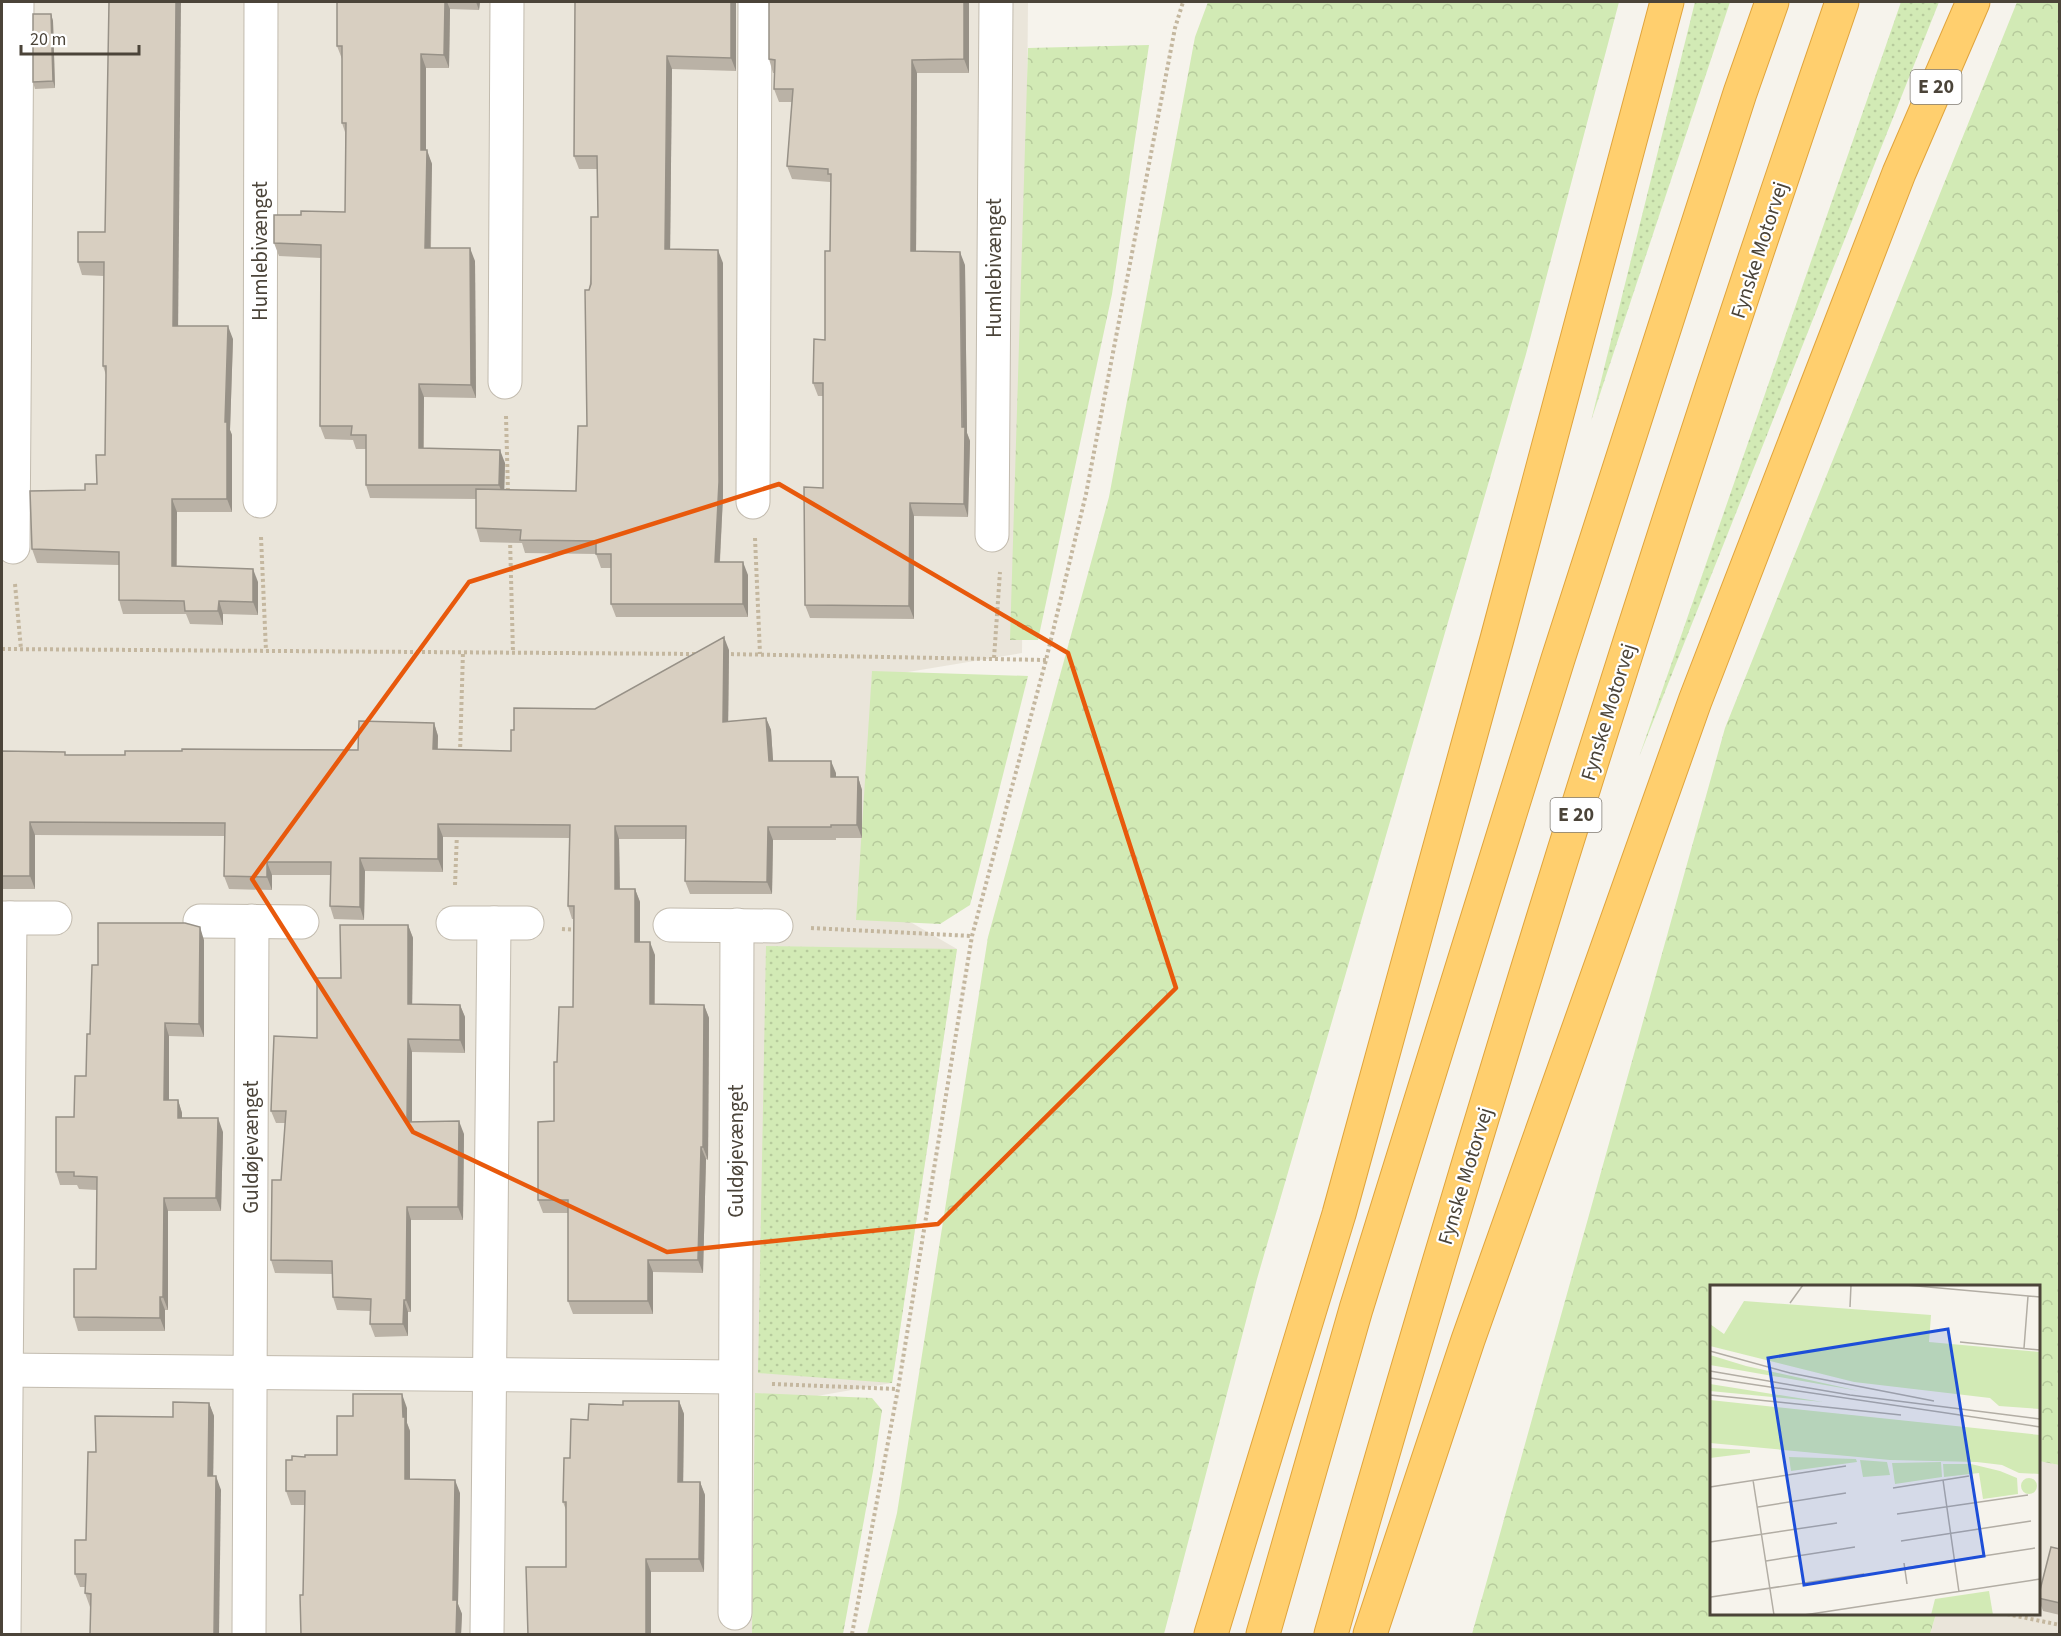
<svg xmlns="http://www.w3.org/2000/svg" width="2061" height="1636" viewBox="0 0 2061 1636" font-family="'Source Sans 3',sans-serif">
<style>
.residential{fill:#eae5da}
.grass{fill:url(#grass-dots)}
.forest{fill:url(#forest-crowns)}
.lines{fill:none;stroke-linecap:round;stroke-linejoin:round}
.minor-casing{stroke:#c2bbae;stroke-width:35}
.motorway-casing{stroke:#e0a43c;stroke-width:35}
.path{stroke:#c4b79f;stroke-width:4;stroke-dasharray:3 3;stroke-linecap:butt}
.minor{stroke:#fff;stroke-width:33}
.motorway{stroke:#ffcf6e;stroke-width:33}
.wall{fill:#bab2a6}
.shaded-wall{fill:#979187}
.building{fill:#d8cfc1;stroke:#979187;stroke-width:1.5}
.marked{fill:none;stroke:#e8590c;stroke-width:4.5;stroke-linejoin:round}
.labels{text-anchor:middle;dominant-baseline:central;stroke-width:4.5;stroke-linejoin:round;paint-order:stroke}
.shield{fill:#fff;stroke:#817c74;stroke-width:1.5}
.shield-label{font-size:20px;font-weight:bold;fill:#4b4439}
.street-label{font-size:21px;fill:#4b4439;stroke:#fff}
.inset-road{fill:none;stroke:#b2ada4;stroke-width:1.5}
.view{fill:#1d4ed8;fill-opacity:0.15;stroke:#1d4ed8;stroke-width:3}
.inset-edge{fill:none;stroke:#4b4439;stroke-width:3}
</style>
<defs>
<pattern id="grass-dots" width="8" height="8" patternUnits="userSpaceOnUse" patternTransform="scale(1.5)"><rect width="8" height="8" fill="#d2eab5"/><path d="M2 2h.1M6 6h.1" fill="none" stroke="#b6ca9c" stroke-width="1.8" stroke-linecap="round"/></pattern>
<pattern id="forest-crowns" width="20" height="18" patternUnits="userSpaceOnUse" patternTransform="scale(1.5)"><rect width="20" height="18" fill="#d2eab5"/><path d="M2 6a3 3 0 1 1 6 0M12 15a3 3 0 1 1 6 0" fill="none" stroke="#b6ca9c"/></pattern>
</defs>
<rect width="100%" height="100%" fill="#f6f3ec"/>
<!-- residential -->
<g class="residential">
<path d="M2,2h1026l-6,651 -150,25 -12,215 97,56 -65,434 -104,18 -17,233h-769z"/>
<path d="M2039,1461l20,4v169h-129l6,-20h102z"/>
</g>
<!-- grass -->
<g class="grass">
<path d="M1695,2h35l-139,419z"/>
<path d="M1901,2h38l-300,755z"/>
<path d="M766,946l191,3 -65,434 -134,-10z"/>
</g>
<!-- forest -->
<g class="forest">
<path d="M1208,2h411l-93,352 -269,925 -93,355h-297l30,-121 91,-576 121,-440 86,-460z"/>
<path d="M2017,2h43l-1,1463 -20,-4 -1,-175h-326v328h224l-6,20h-458l253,-906z"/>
<path d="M1149,45l-37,249 -74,346h-28l18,-592z"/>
<path d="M872,671l156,5 -58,229 -30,19 -84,-4z"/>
<path d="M755,1393l117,5 10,12 -9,61 -30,163h-91z"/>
</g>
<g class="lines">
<defs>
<g id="minor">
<path d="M505,382l2,-380"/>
<path d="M260,501l1,-499"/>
<path d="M753,502l2,-500"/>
<path d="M992,535l4,-533"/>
<path d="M13,547l4,-545"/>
<path d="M2,918h53"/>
<path d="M200,921l102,1"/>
<path d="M453,923h74"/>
<path d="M670,925l106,1"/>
<path d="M2,1370l733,7"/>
<path d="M735,1613l2,-688"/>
<path d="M4,1634l6,-716"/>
<path d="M249,1634l3,-713"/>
<path d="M487,1634l7,-711"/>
</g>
<g id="motorway">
<path d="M1211,1634l128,-420 158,-575 170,-637"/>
<path d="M1263,1634l93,-325 202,-650 182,-566 32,-91"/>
<path d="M1331,1634c156,-548 325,-1093 511,-1632"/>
<path d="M1370,1634l98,-294 227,-639 204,-528 74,-171"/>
</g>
</defs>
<!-- minor casing -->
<use href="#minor" class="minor-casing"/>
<!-- motorway casing -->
<use href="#motorway" class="motorway-casing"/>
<!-- path -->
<g class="path">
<path d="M506,416l2,77"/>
<path d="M261,537l5,114"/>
<path d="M755,538l5,116"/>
<path d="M510,539l3,114"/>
<path d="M15,584l6,65"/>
<path d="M2,649l695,5"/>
<path d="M725,654l321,6"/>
<path d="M994,658l6,-86"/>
<path d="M460,753l3,-101"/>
<path d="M455,885l2,-52"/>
<path d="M811,928l161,8"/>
<path d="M562,929l17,1"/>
<path d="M772,1384l126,5"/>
<path d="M2007,1614l53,11"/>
<path d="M852,1634l46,-245 74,-453 74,-276 40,-166 89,-466 8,-26"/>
</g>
<!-- minor -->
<use href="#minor" class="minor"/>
<!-- motorway -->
<use href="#motorway" class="motorway"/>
</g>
<!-- wall -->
<g class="wall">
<path d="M320,2h160l-1,8 -29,-1 -1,59h-23v82l6,14 -1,84 44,13 1,137 -52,-1v51l81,15 -1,27 72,1 11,-65 2,-136 9,-73 -1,-48h-18l-5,-13 1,-154h161v69l-64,-2 -2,180 53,14v233l-3,66 28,13v42h-132l-5,-13v-36h-10l-5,-14 -71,-1 -3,-10 -42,-1 -4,-14v-29l-106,-1 -4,-13v-36h-10l-3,-9 -28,-1 -5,-13 1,-168 -42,-2 -5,-13 27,-28 44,-3v-80l-3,-9v-64l-5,-13v-43h-17z"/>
<path d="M969,2v71h-52l-1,178 49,14 2,168 3,8 -2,76 -54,-1v103l-104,-1 -5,-13 18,-117v-92h-5l-5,-13 12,-43 5,-89v-69l-38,-3 -5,-13 5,-64h-13l-5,-13 1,-16h-2l-4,-14z"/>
<path d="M51,14l2,7 2,67 -20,1 -2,-7z"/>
<path d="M105,232l73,94 55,13 -3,91 2,5v77h-55v54l81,16v33l-35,-1v11l-33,-1 -4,-10h-63l-4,-14v-35l-82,-2 -5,-14 53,-59 12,-6 8,-29 1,-80 -3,-9 1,-90 -22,-1 -4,-13z"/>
<path d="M729,650l-1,71 38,-3 5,12 2,31 63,12v4h22l4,13v48h-26v2h-63l-1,54h-82l-5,-13 1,-42h-67l1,50h15l5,13v40l15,13v49l49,1 5,13 -1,142 -2,-1 -3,114 -50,-1v42h-80l-5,-13v-88h-25l-5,-13 16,-79 3,-59 16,-55 1,-88h-2l-4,-13 2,-68 -127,-1v35l-78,-1 -1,49 -30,-1 -4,-13v-31h-58v15l-43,-1 -5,-13v-40l-189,-1v54h-33v-146v8l64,4h59l233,-5 76,-27 4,13v13l73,2 3,-21 81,-21z"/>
<path d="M408,925l5,13 -1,66 48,1 5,12v36l-53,-1v70l52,12 -1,86h-52v92h-3v24l-33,1 -5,-13 1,-13 -34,-1 -4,-13v-23l-58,-1 -4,-13 10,-80 4,-57h-9l-5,-12 46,-73 24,-60z"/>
<path d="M204,940v97l-35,-1v64h9l4,13v5l41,14 -2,79h-53v99h-3v21h-87l-4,-14 22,-48 1,-79 -18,-1 -2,-4h-17l-4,-13 18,-55 12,-41 12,-111z"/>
<path d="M679,1401l5,13 -1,68h17l5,13 -1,77h-53v63h-123l38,-68v-57l-3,-8 7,-44 18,-38 35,-15z"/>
<path d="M209,1403l5,13 -1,60 8,14 -131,117 -5,-14v-6h-5l-5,-13 11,-34 10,-88 77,-35z"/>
<path d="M407,1408v15l3,8v48l50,14 -2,111 4,10 -1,21h-160l2,-40 2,-90h-14l-5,-14 6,-31 13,-3 32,-2 16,-39z"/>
<path d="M2060,1549v66l-17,-4 -5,-14z"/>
</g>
<!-- shaded-wall -->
<g class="shaded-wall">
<path d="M176,2h5l-3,337 -5,-13z"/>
<path d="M445,2h2l3,7 -1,59 -5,-13z"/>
<path d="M476,2h4l-1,8z"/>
<path d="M731,2h5v69l-5,-13z"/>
<path d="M964,2h5v71l-5,-14z"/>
<path d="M51,14l2,7 2,67 -2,-7z"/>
<path d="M421,54l5,14v95l-5,-13z"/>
<path d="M667,56l5,13 -2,194 -5,-14z"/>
<path d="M912,60l5,13 -1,191 -5,-13z"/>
<path d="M427,150l5,14 -2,97 -5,-13z"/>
<path d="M470,248l5,13 1,137 -5,-13z"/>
<path d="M718,250l5,13v233l-4,79 -4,-13z"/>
<path d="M960,252l5,13 2,168 3,8 -2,76 -4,-13z"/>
<path d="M228,326l5,13 -3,91 2,5v77l-5,-13 -2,-77z"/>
<path d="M419,384l5,13 -1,64 -4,-13z"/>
<path d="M500,450l5,13 -1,36 -5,-14z"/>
<path d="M172,499l5,13 -1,67 -4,-13z"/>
<path d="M910,503l4,13v103l-5,-13z"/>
<path d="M743,562l5,13v42l-5,-13z"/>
<path d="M253,569l5,13v33l-5,-13z"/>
<path d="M219,601l4,13v11l-5,-14z"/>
<path d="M724,637l5,13 -1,85 -5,-13z"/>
<path d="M766,718l5,12 3,44 -5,-13z"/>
<path d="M434,723l4,13 -1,26 -4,-13z"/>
<path d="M831,761l5,12v17l-5,-13z"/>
<path d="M858,777l4,13v48l-5,-13z"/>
<path d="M30,822l5,13v54l-5,-13z"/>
<path d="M438,824l5,13v35l-5,-13z"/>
<path d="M615,826l4,13 1,63 -5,-13z"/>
<path d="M768,827l5,13 -1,54 -5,-12z"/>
<path d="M360,858l5,13 -1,49 -4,-13z"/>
<path d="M267,862l5,13v15l-5,-13z"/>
<path d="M635,889l5,13v53l-5,-13z"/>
<path d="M408,925l5,13 -1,79 -4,-13z"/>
<path d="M200,927l4,13v97l-5,-13z"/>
<path d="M650,942l5,13 -1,62 -4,-13z"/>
<path d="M460,1005l5,12v36l-5,-13z"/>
<path d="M704,1005l5,13 -1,142 -5,-13z"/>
<path d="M165,1023l4,13v77l-5,-13z"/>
<path d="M408,1039l4,13v82l-5,-12z"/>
<path d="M178,1100l4,13v18l-4,-13z"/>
<path d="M218,1118l5,14 -2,79 -5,-13z"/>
<path d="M459,1121l5,13 -1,86 -5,-13z"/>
<path d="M701,1147l5,12 -3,114 -5,-13z"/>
<path d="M164,1198l4,13v99l-5,-13z"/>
<path d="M407,1207l4,13v92l-5,-12z"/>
<path d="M648,1260l5,12v42l-5,-13z"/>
<path d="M160,1297l5,13v21l-5,-13z"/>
<path d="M404,1300l4,12v24l-5,-12z"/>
<path d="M402,1394l5,14v15l3,8v62l-5,-14z"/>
<path d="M679,1401l5,13 -1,81 -5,-13z"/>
<path d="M209,1403l5,13 -1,73 -5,-13z"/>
<path d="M216,1476l5,14 -2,145h-5z"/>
<path d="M455,1480l5,13 -2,111 4,10 -1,21h-5l-3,-35z"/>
<path d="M700,1482l5,13 -1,77 -5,-13z"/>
<path d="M646,1559l5,13v63h-5z"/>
</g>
<!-- building -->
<g class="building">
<path d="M109,2h67l-3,324h55l-3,96h2v77h-55v67l81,3v33l-34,-1 -1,10h-33l-1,-10 -65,-1v-48l-87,-3 -2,-58 55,-1v-6h12l-1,-29h9l1,-80v-9h-3l1,-104h-26v-30h27z"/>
<path d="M337,2h108l-1,53 -23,-1v96h6l-2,98h45l1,137 -52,-1v64l81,2 -1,35h-133v-50h-15l1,-9h-32l1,-181 -47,-2v-28h27v-4l44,1 1,-89h-4v-77h-5z"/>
<path d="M575,2h156v56l-64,-2 -2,193 53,1 1,232 -4,80h28v42h-132v-50h-15v-13l-76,-1 1,-10 -45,-2v-39l100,2 2,-65h9l-2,-136h4l2,-6v-67h7l-1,-61h-23z"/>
<path d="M769,2h195v57l-52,1 -1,191 49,1 2,175h3l-1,77 -54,-1 -1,103 -104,-1 -1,-118 19,1v-105h-10l1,-44 11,1v-89h5l1,-77h-3v-5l-41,-3 6,-77h-19l1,-29 -6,-1z"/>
<path d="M33,14h18l2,67 -20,1z"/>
<path d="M724,637l-1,85 43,-4 3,43h62v16h27l-1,48h-26v2h-63l-1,55 -82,-1 1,-55h-71v63h20v53h15v62l54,1 -1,142h-2l-3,113h-50v41h-80v-101h-30v-78l16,-1v-59h3l2,-55h14l1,-101h-6l2,-81 -132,-1v35l-78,-1v49l-30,-1 1,-44h-64v15l-43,-1 1,-53 -195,-1v54h-28v-125l63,1v3h60v-4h57v-2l176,1 1,-29 75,2 -1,26 78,2v-21h3v-22l81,1z"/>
<path d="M98,923h87l15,4 -1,97 -34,-1 -1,77h14v18h40l-2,80h-52l-1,99h-3v21l-86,-1v-48h22l1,-92 -23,-1v-4h-18v-55h18l1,-41h11l1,-42h3l2,-69h6z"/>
<path d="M340,925h68v79l52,1v35l-52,-1 -1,83 52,-1 -1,86h-51l-1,93h-2l-1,24h-33l1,-25 -38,-2 -1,-36 -61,-1 1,-80h9l5,-69h-15l3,-75 43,2v-60h24z"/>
<path d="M353,1394h49l1,23h2v62l50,1 -2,120h4l-1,35h-155l-1,-40h3l2,-104h-19v-31h6v-4l13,1v-2h32v-39h16z"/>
<path d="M623,1401h56l-1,81h22l-1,77h-53v76h-118l-2,-68h40v-65h-3l1,-44h6l1,-39 17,1 1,-16 34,1z"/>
<path d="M173,1402l36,1 -1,73h8l-2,159h-124l1,-41 -6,-1 1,-19h-11v-34h11l2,-88h8l-1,-36 78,1z"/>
<path d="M2051,1547l9,2v54l-22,-5z"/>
</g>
<!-- marked area -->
<path class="marked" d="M779,484l289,169 108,335 -238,236 -271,28 -254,-120 -161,-253 217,-297z"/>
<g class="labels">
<!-- shield labels -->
<g class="shield">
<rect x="1910.5" y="70" width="51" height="34" rx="4.5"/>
<rect x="1550.5" y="798" width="51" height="34" rx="4.5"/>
</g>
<g class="shield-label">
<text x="1936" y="87">E 20</text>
<text x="1576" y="815">E 20</text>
</g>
<!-- street labels -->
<g class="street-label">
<text transform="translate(1759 250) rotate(-72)">Fynske Motorvej</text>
<text transform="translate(260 251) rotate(-90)">Humlebivænget</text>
<text transform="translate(994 268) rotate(-90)">Humlebivænget</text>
<text transform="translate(1608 712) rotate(-73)">Fynske Motorvej</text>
<text transform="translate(251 1147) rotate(-90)">Guldøjevænget</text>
<text transform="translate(736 1151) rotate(-90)">Guldøjevænget</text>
<text transform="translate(1465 1176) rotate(-73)">Fynske Motorvej</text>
</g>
</g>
<!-- overview -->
<g transform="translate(1710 1285)">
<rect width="330" height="330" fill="#f6f3ec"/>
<path d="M0,70l36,11 113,25 -149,-26zM0,99l113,18 -113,-11zM231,177l1,15 -47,7 -3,-21z" fill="#d2eab5"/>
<path d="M34,16l187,14 -2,27 111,10v57l-41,-3 -9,-8 -136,-16 -144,-36v-22l14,10zM0,115l330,35v39l-21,-1 -17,-8 -25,-3 -87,-2 -180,-17zM0,163l40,2v3l-40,5zM79,172l67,2 1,3 -66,9zM150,175l27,2 3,13 -27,2zM233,179h28l29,7 17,7 1,16 -35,5 -4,-26 -35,4zM311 201a8 8 0 1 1 16 0a8 8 0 1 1-16 0Z" fill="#d2eab5"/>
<path d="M279,306l4,24h-62l4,-16z" fill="#d2eab5"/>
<path class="inset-road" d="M196,0l134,12M80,18l13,-18M140,22l1,-22M250,57l80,8M314,63l4,-52M0,66l80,22 144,28M0,86l140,24 190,24M0,93l330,49M0,110l191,20M43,195l21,135M233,195l16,112M0,202l136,-21M183,203l76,-12M48,222l88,-14M187,229l131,-19M191,256l130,-20M0,257l127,-19M56,276l89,-14M194,278l3,21M195,283l130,-20M1,312l153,-23M94,330l236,-36"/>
<path class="view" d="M238,44l36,227 -180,29 -36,-227z"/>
<rect width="330" height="330" class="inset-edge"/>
</g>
<!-- border -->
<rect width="2061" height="1636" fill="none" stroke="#4b4439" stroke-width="6"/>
<!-- scale -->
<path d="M21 45v9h118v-9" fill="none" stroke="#4b4439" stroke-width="3"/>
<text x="30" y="45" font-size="18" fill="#4b4439" stroke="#ffffff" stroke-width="4.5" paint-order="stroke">20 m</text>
</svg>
